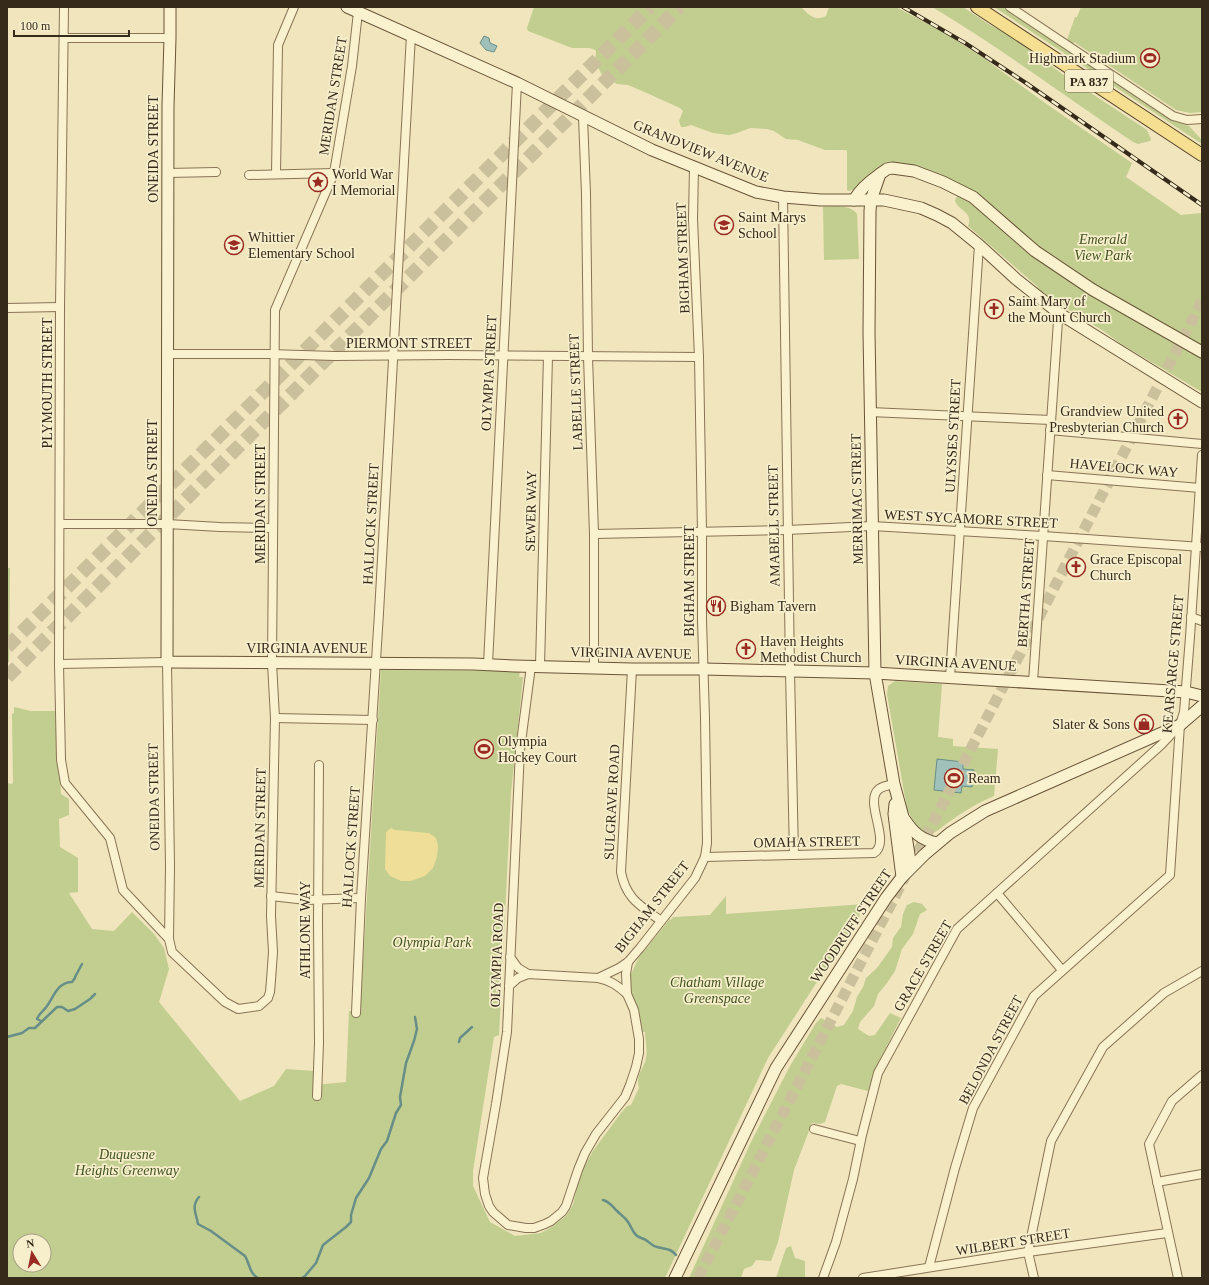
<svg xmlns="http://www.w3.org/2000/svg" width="1209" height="1285" viewBox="0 0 1209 1285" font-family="Georgia,serif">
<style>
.green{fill:#c1ce90;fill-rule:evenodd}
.sand{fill:#eede97}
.water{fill:#a0c1ba;stroke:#688e88}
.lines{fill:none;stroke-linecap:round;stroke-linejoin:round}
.stream{stroke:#688e88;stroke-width:2.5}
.secondary-tunnel{stroke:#cbc09c;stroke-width:11;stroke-dasharray:11 5.5;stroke-linecap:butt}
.highway-tunnel{stroke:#cbc09c;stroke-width:14;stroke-dasharray:14 7;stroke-linecap:butt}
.street-casing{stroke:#887455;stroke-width:10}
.secondary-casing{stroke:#6a5538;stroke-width:13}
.primary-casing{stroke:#55422a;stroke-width:14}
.street{stroke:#faf1cf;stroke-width:8}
.secondary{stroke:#faf1cf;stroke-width:11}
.primary{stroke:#f6df91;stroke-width:12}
.rail-casing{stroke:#362a1b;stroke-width:4}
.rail{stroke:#f7eecc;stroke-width:2.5;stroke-dasharray:8;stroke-linecap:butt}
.labels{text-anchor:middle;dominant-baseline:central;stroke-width:3.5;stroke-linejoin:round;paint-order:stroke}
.shield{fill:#f7eecc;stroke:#706550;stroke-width:1}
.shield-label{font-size:13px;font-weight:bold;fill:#362a1b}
.poi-label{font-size:14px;fill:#362a1b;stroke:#f7eecc;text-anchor:start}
.street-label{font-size:14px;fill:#362a1b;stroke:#f7eecc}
.park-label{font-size:14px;font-style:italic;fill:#425420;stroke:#f7eecc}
</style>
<rect width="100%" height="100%" fill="#f0e5bc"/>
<!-- green -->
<g class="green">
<path d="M534,7h267c8,8 14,15 25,9l3,-9h67l49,26 40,26 60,44 87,60 -6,14 55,38 21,-2v179l-81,-48 -16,-12 -44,-27 -24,-17 1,-1 -70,-61c6,-15 -11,-15 -13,-26l3,-5 10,5 8,6 4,-11 -26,-15 -36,-14 -27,-4 -12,5 -24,22 -6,2 -2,-1v-39l-1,-1h-21l-27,-10 -12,-1 -12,-8 -7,-2 -17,-1 -13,5 -8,2 -16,-2 -22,-8 -6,2h-4l-2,-6 4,-10 -3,-3 -40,-18 -12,-5 -11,-1 -15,-9 -6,-12 -1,-4 1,-5v-3l-3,-2 -4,-1h-17l-44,-17 -1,-3z"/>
<path d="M932,7h31l24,16 23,13 55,40 82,54 4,9 -1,2 -12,3 -5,-2c-67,-45 -132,-94 -201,-135z"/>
<path d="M994,7h9l160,108 10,6 16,5 13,14v4z"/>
<path d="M1081,7h121v105l-12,1 -14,-3 -102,-68 -1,2 -6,-4 8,-23h2z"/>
<path d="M823,207c10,0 27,-3 34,7l2,45 -35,1z"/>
<path d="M7,568h3l-1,94h-2z"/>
<path d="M381,670l139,1 -1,6h4l-12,116 -12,242 -5,2 -21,134v15l17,36 25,14 26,-3 9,-5 16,-12 7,-11 5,-22 6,-16 9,-16 28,-38 6,-7 4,-1 8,-17c-4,-14 5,-18 7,-30 2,-8 -1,-18 -1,-26h-3l-5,-22 -6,-19v-17l8,-17 31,-38 1,1 2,-3 37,-2 16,-19v18l138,-10 -5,8 1,3 -92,143 -103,220h-658v-495l5,1 1,-2 -1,-68 2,-1v-6l17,4h24l6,83 8,5v16l-10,4 1,28 18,11v34l-9,1 23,36 22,2 18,-19 22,22 10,14 5,21 -10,33 81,99 34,-15 12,-17 29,2v14l31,-3 3,-71h11zM20,1241h24v24h-24z"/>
<path d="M895,681l47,3 -4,53 15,2v7l45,3 -4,47c-17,7 -33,17 -48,28 -5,4 -10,9 -16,9 -11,-1 -19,-16 -23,-24l-20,-115 1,-8z"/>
<path d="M914,902l8,2 5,6 -7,4 -7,20 -11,15 -7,22 -8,12 -9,11 -4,12 -14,16 -2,7 11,7 6,-1 15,-22 11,5 -25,49 -8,24 -27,-7 -4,2 -12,36 -5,2 -8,-1 -18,47 -16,72 -7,19 -15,-1 -4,6 -8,3 -3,9h-52l62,-136 39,-76 26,-43 5,-5 16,9 7,-2 9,-14 4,-14 6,-10 3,-9 11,-10 15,-21 1,-9 8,-11 2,-13 4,-9z"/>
<path d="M791,1246l4,12 10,3v17h-29l10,-30z"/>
</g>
<!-- sand -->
<path class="sand" d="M391,828l4,2 34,3 7,5 2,8 -1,11 -4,11 -8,8 -14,5h-10l-11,-5 -5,-7 1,-37z"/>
<!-- water -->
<g class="water">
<path d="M484,36l5,2 1,5 7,3 -3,6 -8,-2 -6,-7z"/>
<path d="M937,759l26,3v7l11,1 -2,17 -10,-1 -1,7 -27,-3z"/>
</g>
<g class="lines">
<!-- stream -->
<g class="stream">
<path d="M75,977l7,-13"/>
<path d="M91,998l4,-4"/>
<path d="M41,1021l-4,-2c2,-6 7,-8 10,-13 7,-10 11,-24 25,-24l3,-4"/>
<path d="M7,1037l15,-4 7,-5h6l22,-21h5l6,4 7,-2 15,-10"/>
<path d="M459,1042l1,-4 12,-11"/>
<path d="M199,1197c-8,9 -3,16 -1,27l13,7 34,25c5,8 4,17 13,22"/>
<path d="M603,1200c7,2 9,6 14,11 4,4 8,6 11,11 3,4 4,9 8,13 2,2 5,3 8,4 5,2 7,7 13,8 7,2 14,1 19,8"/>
<path d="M302,1278l3,-2 11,-13 7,-18 23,-18 5,-5v-7l5,-17 13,-20 12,-29 6,-8 9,-28 5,-8 -1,-8 6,-34 8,-22 3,-12 -2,-12"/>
</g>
<!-- secondary-tunnel -->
<path class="secondary-tunnel" d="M698,1278l504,-977"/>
<!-- highway-tunnel -->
<g class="highway-tunnel">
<path d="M7,647l643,-640"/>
<path d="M7,677l673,-670"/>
</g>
<defs>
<g id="street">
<path d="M64,7l-4,300 -1,357 2,96 4,23 45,55 13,52 46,49 3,13 53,50 13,7 21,-3 9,-8 2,-6 1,-12 2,-28 -2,-36 4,-198 -3,-55 3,-353 59,-137 18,-107 6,-54"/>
<path d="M1010,7l163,109 14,4 15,-1"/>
<path d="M64,38h106"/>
<path d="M583,117l3,77 2,163 6,177v133"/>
<path d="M168,173l48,-1"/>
<path d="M276,174l2,-129 16,-38"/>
<path d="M249,175l85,-2"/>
<path d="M783,197l7,474 4,184"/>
<path d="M7,308l53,-1"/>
<path d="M167,354h102l66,2 114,-1 250,2"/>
<path d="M870,412l181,8"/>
<path d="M1050,430l152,14"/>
<path d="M1047,475l153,13"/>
<path d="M60,524h107l53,3 53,1"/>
<path d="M594,534l193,-4 85,-4 171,10 159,11"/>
<path d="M1191,617l11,4"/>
<path d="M59,664l108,-2 3,205 -1,72"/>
<path d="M488,664l29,-581"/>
<path d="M531,666l-11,84 -13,282 -11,72 -13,74 2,16 4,12 4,6 15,13 18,3h8l11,-4 6,-3 11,-9 4,-6 12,-36 7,-17 11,-19 29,-37 5,-12 6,-18 3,-14v-14l-5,-29 -7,-16 -1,-20 2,-12"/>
<path d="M540,666l8,-310"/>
<path d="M632,669l-11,203c5,27 20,34 40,49"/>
<path d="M950,677l29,-432"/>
<path d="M1033,682l25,-361 2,-7"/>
<path d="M275,718l98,2"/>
<path d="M705,857l169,-4c18,-11 -11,-52 5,-64 4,-3 10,-4 15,-5"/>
<path d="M997,893l65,77"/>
<path d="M271,896l35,4 55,-2"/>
<path d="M510,957l8,11 10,6"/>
<path d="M598,978c12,2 20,8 29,16"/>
<path d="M509,986l9,-8 10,-4 70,4 21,-10 9,-6 12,-14 55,-70 10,-21 2,-14 -2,-125 -3,-98v-88l-3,-175 -6,-138 1,-52"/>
<path d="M356,1013l5,-115 18,-285 32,-578"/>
<path d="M317,1096l2,-53 -1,-123 1,-155"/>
<path d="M814,1129l46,12"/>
<path d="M1157,1182l45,-8"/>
<path d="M929,1267l26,-99 18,-60 61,-112 136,-121 10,-150 4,-13 6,-75 12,-182"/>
<path d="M823,1278l13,-36 17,-63 9,-44 16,-62 79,-144 204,-184 16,-17"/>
<path d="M863,1278l165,-26 139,-19"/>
<path d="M1034,1278l-6,-26 23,-111 52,-94 61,-54 38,-22"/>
<path d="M1178,1278l-29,-134 23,-43 30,-26"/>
</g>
<g id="secondary">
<path d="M170,7v31l-2,68 -1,556 306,2 42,2 117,3h72l171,4 311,19 16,4"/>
<path d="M347,7l170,76 135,67 104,42 27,5 38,3h63l37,8 16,7 15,8 27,22 37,34 44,35 142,88"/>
<path d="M854,200c6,-11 16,-19 26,-26"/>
<path d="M895,804l-1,10 8,63"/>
<path d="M905,820c8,12 16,20 32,23"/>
<path d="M911,867l-8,-50 -9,-33 -19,-111 -6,-341 1,-121 1,-11 9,-26 7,-5 5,-1 22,3 29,11 30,15 62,54 58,39 109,62"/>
<path d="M675,1278l101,-210 110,-170 16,-21 23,-23 25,-21 35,-22 195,-86 22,-19"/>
</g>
<path id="primary" d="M977,7l225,148"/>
</defs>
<!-- street casing -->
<use href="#street" class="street-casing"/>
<!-- secondary casing -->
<use href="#secondary" class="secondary-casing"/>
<!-- primary casing -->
<use href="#primary" class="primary-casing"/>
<!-- street -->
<use href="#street" class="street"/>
<!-- secondary -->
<use href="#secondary" class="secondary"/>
<!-- primary -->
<use href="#primary" class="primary"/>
<defs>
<path id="rail" d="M903,7l62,36 61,40 176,122"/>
</defs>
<!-- rail casing -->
<use href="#rail" class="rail-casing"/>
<!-- rail -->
<use href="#rail" class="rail"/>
</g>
<!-- icons -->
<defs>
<symbol id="stadium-ring" viewBox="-11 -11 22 22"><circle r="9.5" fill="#f7eecc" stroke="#9a2b22" stroke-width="1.5"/><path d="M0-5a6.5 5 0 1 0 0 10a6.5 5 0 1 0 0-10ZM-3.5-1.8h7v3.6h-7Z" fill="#9a2b22"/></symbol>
<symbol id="sight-ring" viewBox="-11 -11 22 22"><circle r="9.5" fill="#f7eecc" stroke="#9a2b22" stroke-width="1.5"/><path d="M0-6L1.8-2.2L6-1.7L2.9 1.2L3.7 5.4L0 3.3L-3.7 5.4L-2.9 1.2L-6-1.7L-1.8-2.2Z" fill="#9a2b22"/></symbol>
<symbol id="school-ring" viewBox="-11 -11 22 22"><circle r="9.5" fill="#f7eecc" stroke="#9a2b22" stroke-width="1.5"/><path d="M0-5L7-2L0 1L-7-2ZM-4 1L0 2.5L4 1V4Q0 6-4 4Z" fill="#9a2b22"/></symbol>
<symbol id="church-ring" viewBox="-11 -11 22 22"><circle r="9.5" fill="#f7eecc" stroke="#9a2b22" stroke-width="1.5"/><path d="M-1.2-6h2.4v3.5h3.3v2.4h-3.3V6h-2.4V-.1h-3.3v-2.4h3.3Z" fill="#9a2b22"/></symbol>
<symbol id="restaurant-ring" viewBox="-11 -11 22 22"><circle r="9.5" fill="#f7eecc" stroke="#9a2b22" stroke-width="1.5"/><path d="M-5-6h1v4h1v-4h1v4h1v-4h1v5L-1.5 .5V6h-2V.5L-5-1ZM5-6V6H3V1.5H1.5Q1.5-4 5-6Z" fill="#9a2b22"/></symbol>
<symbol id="shop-ring" viewBox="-11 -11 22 22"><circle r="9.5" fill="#f7eecc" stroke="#9a2b22" stroke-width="1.5"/><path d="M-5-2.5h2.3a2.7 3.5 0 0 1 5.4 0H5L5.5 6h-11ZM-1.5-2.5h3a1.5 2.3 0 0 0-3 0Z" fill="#9a2b22"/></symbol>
</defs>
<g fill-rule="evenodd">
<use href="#stadium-ring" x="1139" y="47" width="22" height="22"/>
<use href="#sight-ring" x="307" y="171" width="22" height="22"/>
<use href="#school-ring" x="713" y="214" width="22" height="22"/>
<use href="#school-ring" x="223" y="234" width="22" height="22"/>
<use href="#church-ring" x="983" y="298" width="22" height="22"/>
<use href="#church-ring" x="1167" y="408" width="22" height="22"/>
<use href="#church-ring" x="1065" y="556" width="22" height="22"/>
<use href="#restaurant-ring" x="705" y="595" width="22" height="22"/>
<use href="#church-ring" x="735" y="638" width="22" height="22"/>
<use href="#shop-ring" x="1133" y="713" width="22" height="22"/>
<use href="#stadium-ring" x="473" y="738" width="22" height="22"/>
<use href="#stadium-ring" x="943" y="767" width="22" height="22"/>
</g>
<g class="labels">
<!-- shield labels -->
<rect class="shield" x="1065" y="70" width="48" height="22" rx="3"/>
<g class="shield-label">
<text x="1089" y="81">PA 837</text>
</g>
<!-- poi labels -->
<g class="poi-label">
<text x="1136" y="58" text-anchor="end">Highmark Stadium</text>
<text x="332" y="174">World War<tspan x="332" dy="16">I Memorial</tspan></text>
<text x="738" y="217">Saint Marys<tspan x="738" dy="16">School</tspan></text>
<text x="248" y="237">Whittier<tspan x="248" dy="16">Elementary School</tspan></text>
<text x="1008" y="301">Saint Mary of<tspan x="1008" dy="16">the Mount Church</tspan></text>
<text x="1164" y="411" text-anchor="end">Grandview United<tspan x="1164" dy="16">Presbyterian Church</tspan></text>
<text x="1090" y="559">Grace Episcopal<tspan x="1090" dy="16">Church</tspan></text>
<text x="730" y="606">Bigham Tavern</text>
<text x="760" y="641">Haven Heights<tspan x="760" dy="16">Methodist Church</tspan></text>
<text x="1130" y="724" text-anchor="end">Slater &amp; Sons</text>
<text x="498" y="741">Olympia<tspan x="498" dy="16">Hockey Court</tspan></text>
<text x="968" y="778">Ream</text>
</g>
<!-- street labels -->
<g class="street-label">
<text transform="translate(333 96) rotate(-81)">MERIDAN STREET</text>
<text transform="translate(153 149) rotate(-90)">ONEIDA STREET</text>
<text transform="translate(701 151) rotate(22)">GRANDVIEW AVENUE</text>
<text transform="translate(683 258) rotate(-92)">BIGHAM STREET</text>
<text x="409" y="343">PIERMONT STREET</text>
<text transform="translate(489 373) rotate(-87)">OLYMPIA STREET</text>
<text transform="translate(47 383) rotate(-90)">PLYMOUTH STREET</text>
<text transform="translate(576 392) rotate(-92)">LABELLE STREET</text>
<text transform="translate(953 436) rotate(-87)">ULYSSES STREET</text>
<text transform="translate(1124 468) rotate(5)">HAVELOCK WAY</text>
<text transform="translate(152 473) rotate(-90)">ONEIDA STREET</text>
<text transform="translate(857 499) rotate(-91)">MERRIMAC STREET</text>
<text transform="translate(260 504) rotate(-90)">MERIDAN STREET</text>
<text transform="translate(531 511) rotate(-89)">SEWER WAY</text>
<text transform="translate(971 519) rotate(3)">WEST SYCAMORE STREET</text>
<text transform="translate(371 524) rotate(-87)">HALLOCK STREET</text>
<text transform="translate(774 526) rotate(-91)">AMABELL STREET</text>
<text transform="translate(689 581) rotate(-90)">BIGHAM STREET</text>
<text transform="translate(1026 593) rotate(-86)">BERTHA STREET</text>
<text x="307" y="648">VIRGINIA AVENUE</text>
<text transform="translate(631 653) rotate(1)">VIRGINIA AVENUE</text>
<text transform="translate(956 663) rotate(3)">VIRGINIA AVENUE</text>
<text transform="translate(1173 664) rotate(-85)">KEARSARGE STREET</text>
<text transform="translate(154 797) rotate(-91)">ONEIDA STREET</text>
<text transform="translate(612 802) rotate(-87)">SULGRAVE ROAD</text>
<text transform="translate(260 828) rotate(-89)">MERIDAN STREET</text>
<text transform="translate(807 842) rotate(-1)">OMAHA STREET</text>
<text transform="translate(351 847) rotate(-86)">HALLOCK STREET</text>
<text transform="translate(652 907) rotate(-52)">BIGHAM STREET</text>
<text transform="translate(851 926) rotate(-56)">WOODRUFF STREET</text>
<text transform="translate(305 930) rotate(-90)">ATHLONE WAY</text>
<text transform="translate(497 955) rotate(-88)">OLYMPIA ROAD</text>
<text transform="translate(923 966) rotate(-60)">GRACE STREET</text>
<text transform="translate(991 1050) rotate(-62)">BELONDA STREET</text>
<text transform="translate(1013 1242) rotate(-9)">WILBERT STREET</text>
</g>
<!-- park labels -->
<g class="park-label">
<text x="1103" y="239">Emerald<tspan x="1103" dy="16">View Park</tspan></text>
<text x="432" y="942">Olympia Park</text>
<text x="717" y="982">Chatham Village<tspan x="717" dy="16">Greenspace</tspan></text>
<text x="127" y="1154">Duquesne<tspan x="127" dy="16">Heights Greenway</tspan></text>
</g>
</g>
<!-- border -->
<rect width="1209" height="1285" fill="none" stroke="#362a1b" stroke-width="16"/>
<!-- north arrow -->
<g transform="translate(32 1253) rotate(350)"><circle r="19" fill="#f7eecc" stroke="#aaa085"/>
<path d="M0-3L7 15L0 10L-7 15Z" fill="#9a2b22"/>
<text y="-6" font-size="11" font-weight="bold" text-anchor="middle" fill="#362a1b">N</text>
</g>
<!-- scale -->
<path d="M14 30v6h115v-6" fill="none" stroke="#362a1b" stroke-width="2"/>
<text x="20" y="30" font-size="12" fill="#362a1b" stroke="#f7eecc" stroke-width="3" paint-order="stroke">100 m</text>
</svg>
